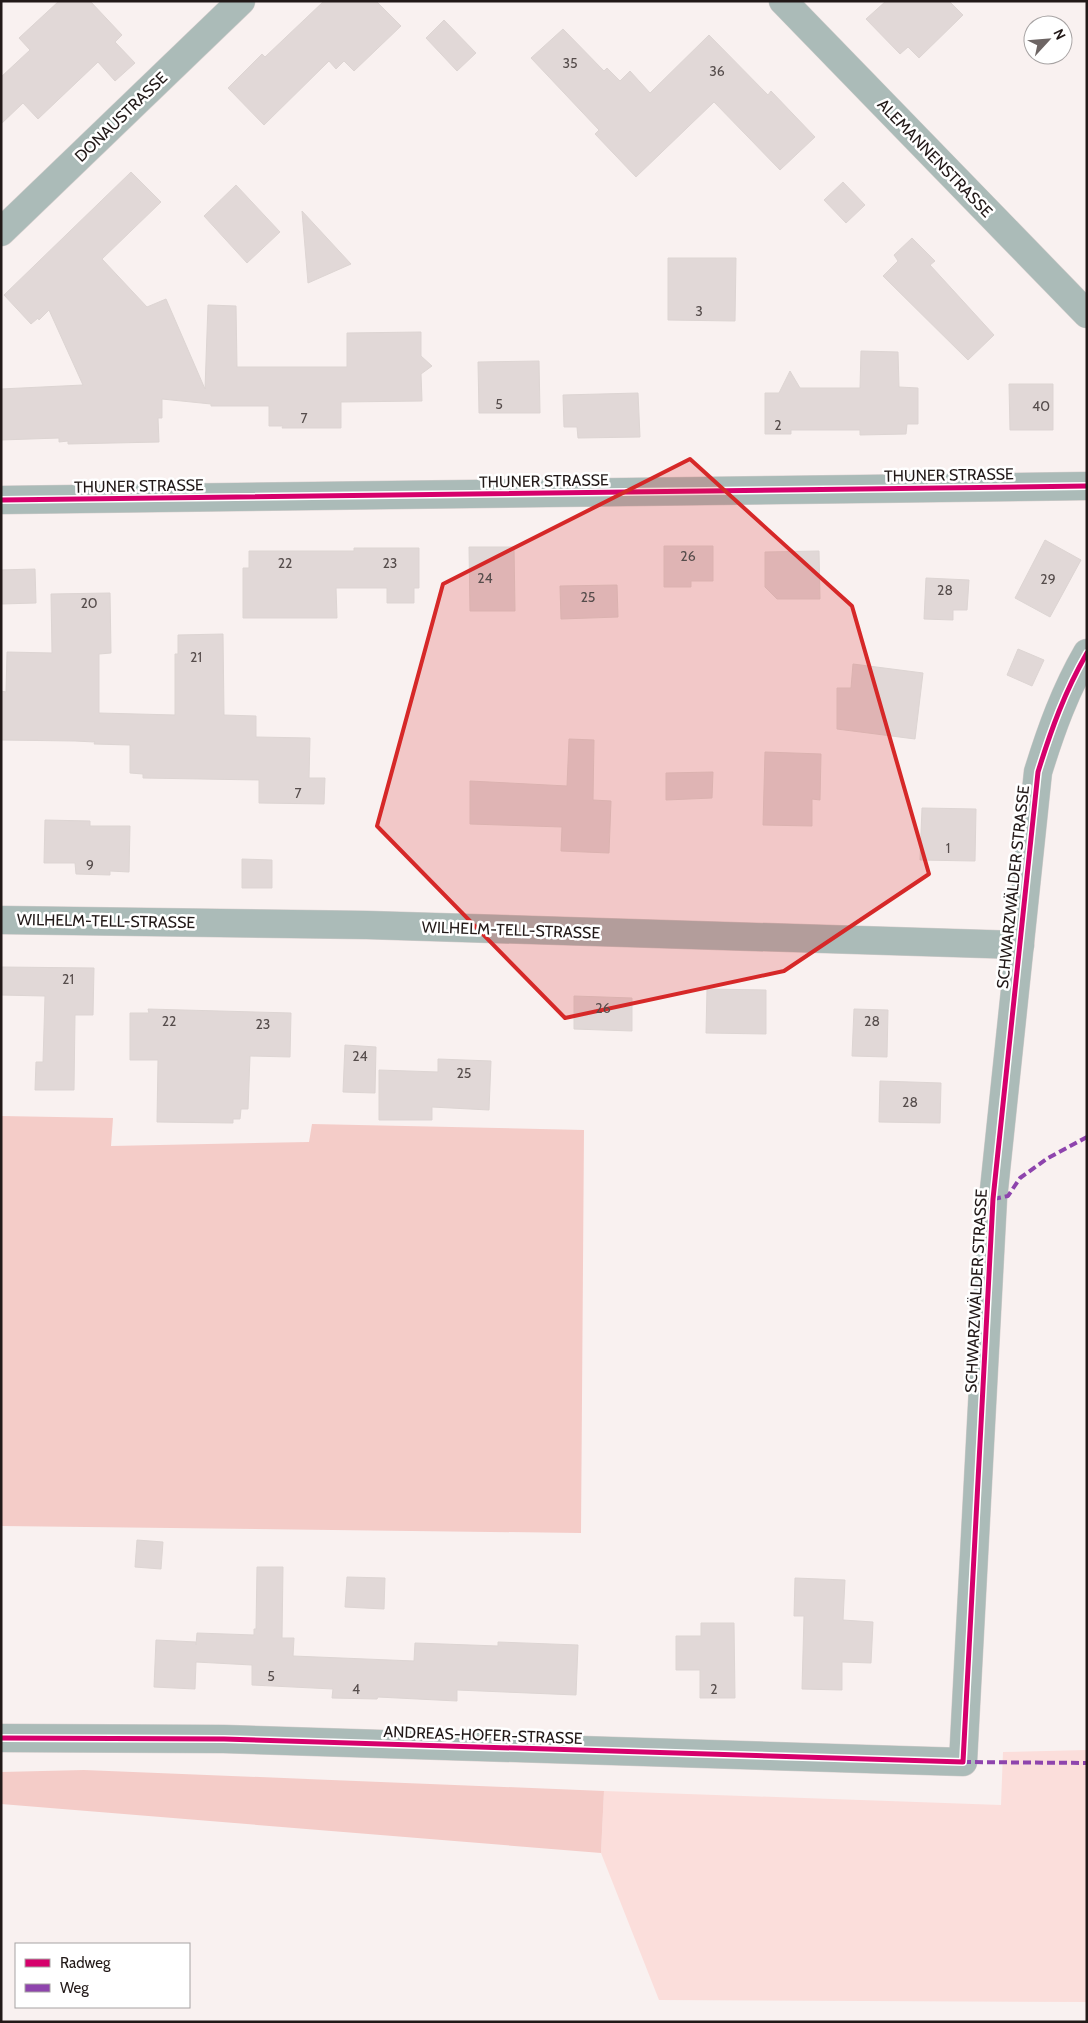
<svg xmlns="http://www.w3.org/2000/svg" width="1088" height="2023" viewBox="0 0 1088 2023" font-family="Cabin,sans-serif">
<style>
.green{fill:#fbdedb}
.forest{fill:#f4ccc8}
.building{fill:#e1d8d7;stroke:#ddd5d3}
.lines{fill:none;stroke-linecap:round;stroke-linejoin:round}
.street-casing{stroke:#d6cfce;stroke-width:29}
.street{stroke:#abbbb8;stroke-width:28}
.quiet{stroke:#8e44ad;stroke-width:4;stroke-dasharray:8 4;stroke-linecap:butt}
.cycleway-casing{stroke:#fff;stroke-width:8}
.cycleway{stroke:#d6006c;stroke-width:5}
.marked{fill:#d62828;fill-opacity:0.2;stroke:#d62828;stroke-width:4;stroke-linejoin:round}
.labels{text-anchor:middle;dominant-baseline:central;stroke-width:5;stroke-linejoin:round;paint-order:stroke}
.number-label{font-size:14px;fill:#554c4b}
.street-label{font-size:16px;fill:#221918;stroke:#fff}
</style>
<rect width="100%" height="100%" fill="#f9f1f0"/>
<!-- green -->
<path class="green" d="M1087,1750v252l-428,-2 -58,-147 3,-62 397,14 2,-53z"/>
<!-- forest -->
<g class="forest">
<path d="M1,1116l112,2 -2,28 198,-4 3,-18 272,6 -3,403 -580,-7z"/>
<path d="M84,1770l520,21 -3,62 -600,-49v-32z"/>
</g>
<!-- building -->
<g class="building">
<path d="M59,1h31l32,34 -7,7 20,21 -20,18 -17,-19 -60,57 -15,-16 -22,21v-47l29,-27 -11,-12z"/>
<path d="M324,1h52l25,25 -47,45 -10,-10 -8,8 -7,-8 -65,64 -36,-37 34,-34 3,3z"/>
<path d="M886,1h63l14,14 -44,43 -11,-11 -8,7 -34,-35z"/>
<path d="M444,20l32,33 -19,18 -31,-33z"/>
<path d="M563,29l41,42 3,-3 13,13 10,-10 20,22 59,-58 59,60 3,-4 44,46 -35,33 -66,-68 -78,75 -41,-43 4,-4 -68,-72z"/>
<path d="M131,172l30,30 -59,57 45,48 19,-8 39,90 3,-84 28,1 1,61h110v-34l74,-1v24l11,10 -11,8 1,27 -81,1v26h-59l1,-2h-14v-20h-58v-2l-49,-5v19h-4l1,24 -91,2v-3l-9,1v-4l-58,2v-51l82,-4 -34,-75 -10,10 -1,-2 -7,6 -27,-29z"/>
<path d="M843,182l22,23 -19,18 -22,-23z"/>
<path d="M236,185l44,47 -33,31 -43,-47z"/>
<path d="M302,211l49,53 -43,19z"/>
<path d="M912,238l23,23 -5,4 64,70 -26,25 -85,-84 15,-15 -4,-6z"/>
<path d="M668,258h68l-1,63 -67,-1z"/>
<path d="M861,351l37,1 1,35 19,1v36h-11l-1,10 -46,1v-5h-69v4h-26v-41h14l11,-22 10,17h60z"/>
<path d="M539,361l1,52h-61l-1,-51z"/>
<path d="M1009,384h44v46h-43z"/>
<path d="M638,393l2,44 -62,1 -1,-11h-13l-1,-32z"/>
<path d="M1045,540l36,20 -31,57 -35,-19z"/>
<path d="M664,546h49v35h-22v6h-27z"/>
<path d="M469,547h45l1,64h-45z"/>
<path d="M354,548h65v40h-5v15h-27v-15h-51l1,30h-94v-50h6v-17h105z"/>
<path d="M819,551l1,48h-43l-12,-12v-35z"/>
<path d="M35,569l1,34 -35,1v-34z"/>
<path d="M926,578l43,2 -2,30h-14v10l-29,-1z"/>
<path d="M617,585l1,32 -57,2 -1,-33z"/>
<path d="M110,593l1,60 -12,1v59l76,2v-61h3v-19l45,-1 1,81 32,1v21l54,1 -1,40h16l-1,26 -65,-1v-23l-116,-2v-4l-13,-1v-28l-36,-1 1,-2 -20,-1 -74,-1v-49l5,1 1,-40 45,1 -1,-59z"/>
<path d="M1018,649l26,11 -12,26 -25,-11z"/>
<path d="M853,664l70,9 -8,66 -78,-10v-41h14z"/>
<path d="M569,739l25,1 -1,60 18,1 -2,52 -48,-2 1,-24 -92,-3v-43l97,5z"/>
<path d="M765,752l56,2 -1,46 -8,-1v27l-49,-1z"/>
<path d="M713,772l-1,26 -46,2v-27z"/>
<path d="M922,808l54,1 -1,52 -55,-1z"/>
<path d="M45,820l45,1v5h40l-1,46 -19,-1v4l-34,-1 -1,-11h-31z"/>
<path d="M242,859l30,1v28h-30z"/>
<path d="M1,967l93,1 -1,47h-18l-1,75h-39l1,-28h7l2,-66 -44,-1z"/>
<path d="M707,989l59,1v44l-60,-1z"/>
<path d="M574,996l58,2v33l-58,-2z"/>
<path d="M148,1009l143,4 -1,44 -40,-1 -2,53h-7l-1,10h-7v4l-76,-1 1,-62h-28v-47h19z"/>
<path d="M854,1009l34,1 -1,47 -35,-1z"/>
<path d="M345,1045l31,2 -1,46 -32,-1z"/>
<path d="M438,1059l53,2 -2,49 -57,-3v13h-53v-50l59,2z"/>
<path d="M880,1081l61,2 -1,40 -61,-1z"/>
<path d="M137,1540l26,2 -2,27 -26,-2z"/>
<path d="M257,1567h26l-1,71h12l-1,18 121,5 1,-18 83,3v-4l80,3 -2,50 -119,-5v11l-79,-4 -1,2 -45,-1 1,-9 -81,-4v-20l-56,-3 -1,27 -41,-2 2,-47 40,2v3l1,-12 57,2v-6h2z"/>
<path d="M347,1577l38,1 -1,31 -39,-2z"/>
<path d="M795,1578l50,2 -2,40 30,2 -2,41 -29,-1v28l-40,-1 2,-73h-10z"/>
<path d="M701,1623h33l1,75h-35v-28h-24v-34h25z"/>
</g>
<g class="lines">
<defs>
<g id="street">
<path d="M783,1l304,313"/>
<path d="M1,232l240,-231"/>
<path d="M1,500l1086,-14"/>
<path d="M1,920l366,5 653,20"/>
<path d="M1,1738l223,1 739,23 30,-563 45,-427c13,-42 27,-81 49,-119"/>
</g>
</defs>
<!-- street casing -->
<use href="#street" class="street-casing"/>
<!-- street -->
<use href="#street" class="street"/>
<!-- quiet -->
<g class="quiet">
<path d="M993,1199l15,-3 12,-18 28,-20 39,-21"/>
<path d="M963,1762l124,1"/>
</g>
<defs>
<g id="cycleway">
<path d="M1,500l1086,-14"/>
<path d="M1,1738l223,1 739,23 30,-563 45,-427c13,-42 27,-81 49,-119"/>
</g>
</defs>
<!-- cycleway casing -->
<use href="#cycleway" class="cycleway-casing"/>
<!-- cycleway -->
<use href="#cycleway" class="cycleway"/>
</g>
<!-- marked area -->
<path class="marked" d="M690,459l162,147 77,268 -145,97 -219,47 -188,-192 66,-242z"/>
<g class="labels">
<!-- number labels -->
<g class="number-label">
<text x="570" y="63">35</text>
<text x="717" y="71">36</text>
<text x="699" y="311">3</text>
<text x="499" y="404">5</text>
<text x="1041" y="406">40</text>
<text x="304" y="418">7</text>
<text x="778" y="425">2</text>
<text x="688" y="556">26</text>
<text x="285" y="563">22</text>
<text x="390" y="563">23</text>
<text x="485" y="578">24</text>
<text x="1048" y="579">29</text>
<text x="945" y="590">28</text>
<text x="588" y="597">25</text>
<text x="89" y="603">20</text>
<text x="196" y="657">21</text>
<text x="298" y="793">7</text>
<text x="948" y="848">1</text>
<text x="90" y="865">9</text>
<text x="68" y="979">21</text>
<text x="603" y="1008">26</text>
<text x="169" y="1021">22</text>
<text x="872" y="1021">28</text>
<text x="263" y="1024">23</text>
<text x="360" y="1056">24</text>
<text x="464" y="1073">25</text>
<text x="910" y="1102">28</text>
<text x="271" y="1676">5</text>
<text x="356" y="1689">4</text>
<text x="714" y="1689">2</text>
</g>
<!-- street labels -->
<g class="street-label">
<text transform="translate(121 117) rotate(-44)">DONAUSTRASSE</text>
<text transform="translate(935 158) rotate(46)">ALEMANNENSTRASSE</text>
<text transform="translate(949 475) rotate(-1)">THUNER STRASSE</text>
<text transform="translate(544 481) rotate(-1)">THUNER STRASSE</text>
<text transform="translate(139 486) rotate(-1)">THUNER STRASSE</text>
<text transform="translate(1013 887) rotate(-84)">SCHWARZWÄLDER STRASSE</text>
<text transform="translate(106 921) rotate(1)">WILHELM-TELL-STRASSE</text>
<text transform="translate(511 930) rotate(2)">WILHELM-TELL-STRASSE</text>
<text transform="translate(976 1291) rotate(-87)">SCHWARZWÄLDER STRASSE</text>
<text transform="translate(483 1735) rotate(2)">ANDREAS-HOFER-STRASSE</text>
</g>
</g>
<!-- border -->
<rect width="1088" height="2023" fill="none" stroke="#221918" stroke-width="5"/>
<!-- legend -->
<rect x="15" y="1943" width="175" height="65" fill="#ffffff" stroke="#a7a3a3"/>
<rect x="25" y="1959" width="25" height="8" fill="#d6006c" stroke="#a7a3a3"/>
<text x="60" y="1968" font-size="15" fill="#221918">Radweg</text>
<rect x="25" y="1984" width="25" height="8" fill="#8e44ad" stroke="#a7a3a3"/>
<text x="60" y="1993" font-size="15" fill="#221918">Weg</text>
<!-- north arrow -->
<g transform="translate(1048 40) rotate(64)"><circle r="24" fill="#ffffff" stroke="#a7a3a3"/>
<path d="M0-4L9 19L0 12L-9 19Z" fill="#6d6564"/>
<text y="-8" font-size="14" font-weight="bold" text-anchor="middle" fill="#221918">N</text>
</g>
</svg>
